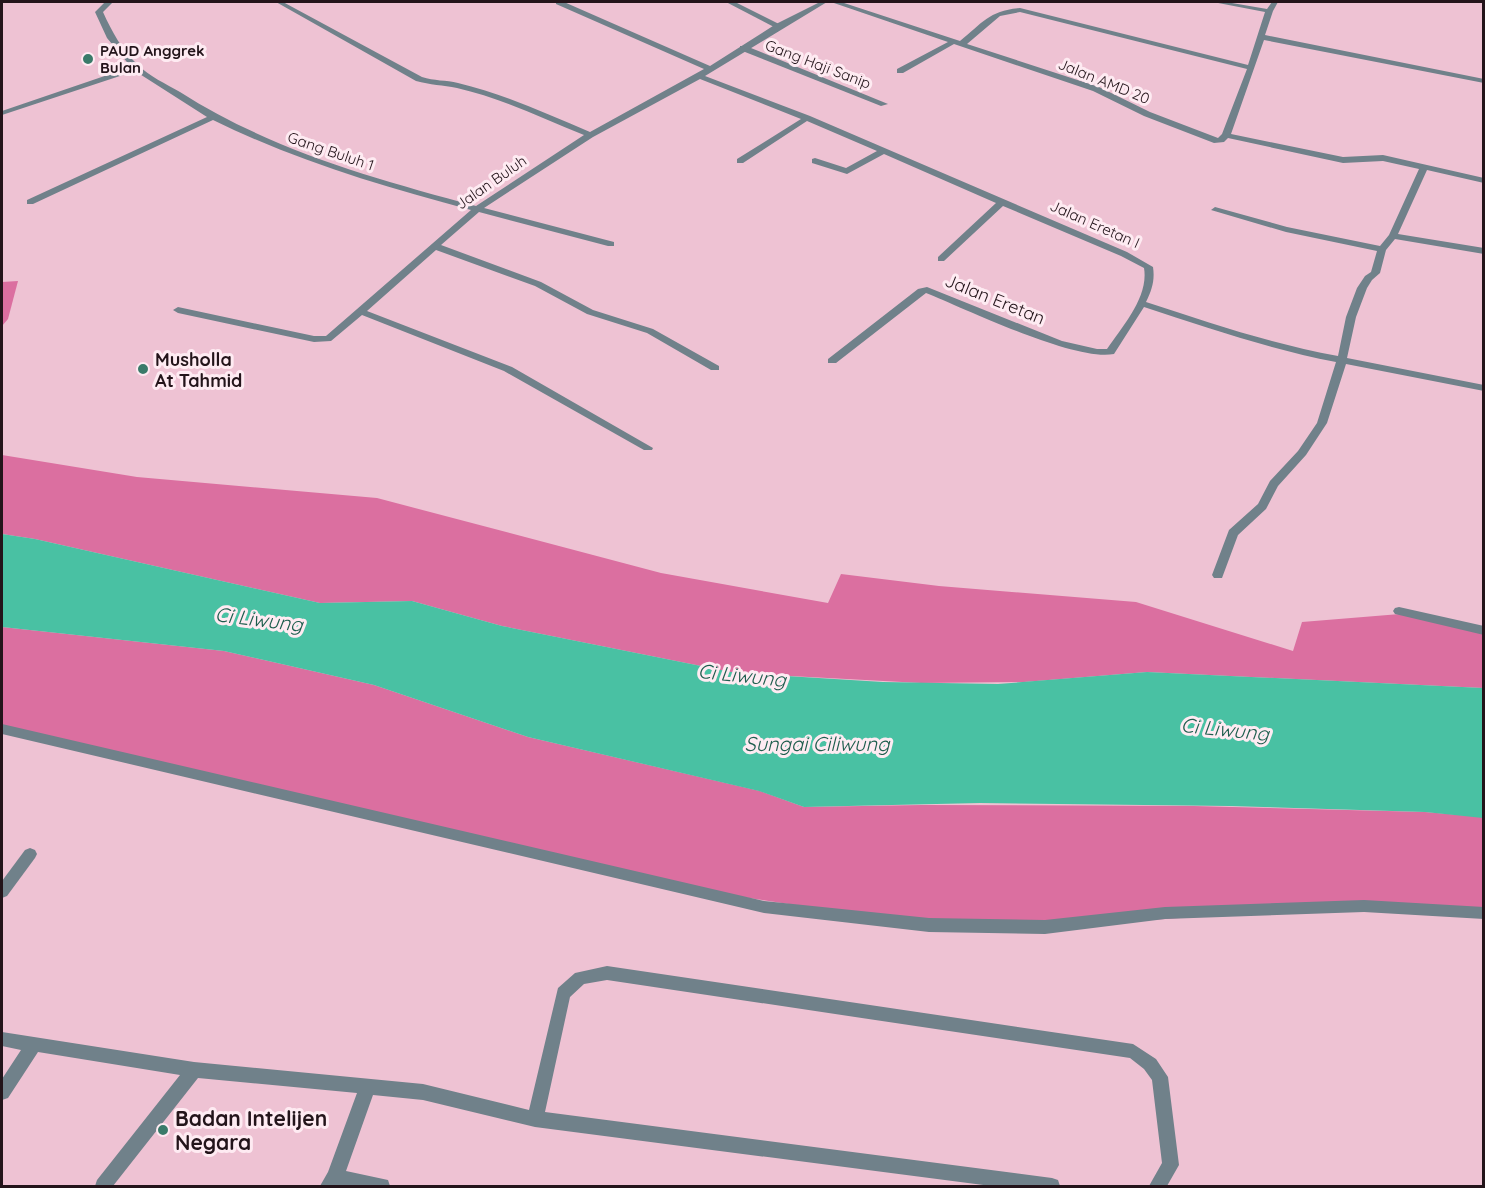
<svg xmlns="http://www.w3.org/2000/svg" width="1485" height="1188" viewBox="0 0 1485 1188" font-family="Quicksand,sans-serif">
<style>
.forest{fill:#db6fa0}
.water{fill:#49c1a3}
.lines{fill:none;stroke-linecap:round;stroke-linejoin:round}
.service{fill:#70818a;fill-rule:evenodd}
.minor{fill:#70818a;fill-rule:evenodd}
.poi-dot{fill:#3a7a69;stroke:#feebf2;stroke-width:2}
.labels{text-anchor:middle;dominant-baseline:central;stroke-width:6;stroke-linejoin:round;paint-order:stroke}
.far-poi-label{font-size:15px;font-weight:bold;fill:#23141a;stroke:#feebf2;text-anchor:start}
.far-street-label{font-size:15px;fill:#23141a;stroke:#feebf2}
.street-label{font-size:18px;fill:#23141a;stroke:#feebf2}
.poi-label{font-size:18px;font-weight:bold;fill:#23141a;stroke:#feebf2;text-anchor:start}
.water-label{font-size:20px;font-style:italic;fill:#1d5d4d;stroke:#feebf2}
.near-poi-label{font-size:21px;font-weight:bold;fill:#23141a;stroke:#feebf2;text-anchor:start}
</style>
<rect width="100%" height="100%" fill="#eec2d3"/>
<!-- forest -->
<g class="forest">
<path d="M18,281l-10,38 -6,7v-44z"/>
<path d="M2,455l135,22 240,21 284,75 167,30 13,-29 98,12 197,16 157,49 9,-29 98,-8 83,17v57l-336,-16 -123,10 -103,1 -185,-10 -234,-47 -90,-25 -92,2 -285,-64 -33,-5z"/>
<path d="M2,627l222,24 150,34 154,52 232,54 44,16 118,-2 272,1 231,6 58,5v96l-119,-7 -320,21 -115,-2 -260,-39 -667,-158z"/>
</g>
<!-- water -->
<path class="water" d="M2,534l33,5 285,64 92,-2 90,25 234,47 147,9 115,2 149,-12 336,16v130l-58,-6 -196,-6 -249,-3 -176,4 -45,-16 -231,-54 -154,-52 -150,-34 -222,-24z"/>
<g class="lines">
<!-- service -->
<g class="service">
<path d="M726,2h9l48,24 -7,2z"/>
<path d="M740,46h6l142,58 -7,2 -141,-56z"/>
<path d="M30,848l5,2 2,4 -2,4 -28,38 -5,2v-17l23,-31z"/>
<path d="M607,966l526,78 23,15 12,18 11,88 -12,21h-18l13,-23 -10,-83 -8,-11 -14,-11 -523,-78 -23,4 -14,13 -25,115 507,66 6,2 2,6h-69l-456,-59 -112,-27 -50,-5 -27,76 42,9 2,6h-70l8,-14 29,-79 -159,-15 -85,108h-18l2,-6 83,-105 -142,-23 -30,46 -6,2v-21l19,-29 -19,-4v-14l192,30 229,22 106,26 29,-122 17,-15z"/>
</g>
<!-- minor -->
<g class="minor">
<path d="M105,2h8l-10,10c9,20 19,38 35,53 11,11 28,19 42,27 91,58 192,86 296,114l108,-71c-42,-17 -83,-37 -127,-47 -14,-3 -27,-3 -41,-7l-140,-79h7l139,75c12,4 24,3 36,6 46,11 89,31 132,49l114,-63 -148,-65v-2h8l146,64 66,-42 44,-22h7l-122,74 105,40 317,136 26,15c2,13 -1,23 -7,35 64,21 126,42 192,54l8,-39 11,-29 8,-12 6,-4 6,-21 -91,-19 -75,-22 4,-3 72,20 93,19 9,-11 30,-66 -36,-8 -40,2 -115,-25 -4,4 -10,1 -70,-27 -51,-25 -139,-47 -51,29h-6v-4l51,-27 -117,-40h10l119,39c22,-18 30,-31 60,-33l228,57 17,-53 -52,-10h13l41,7 5,-7h6l-5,9 -8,24 219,44v4l-220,-43 -33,94 112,23 40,-2 101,23v5l-57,-13 -29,64 86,14v6l-89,-15 -9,11 -6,23 -8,7 -5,8 -11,29 -9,41 137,27v6l-138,-27 -19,59 -21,32 -28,31 -12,23 -28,26 -16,43h-8l-2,-3 17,-45 29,-26 12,-23 28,-30 19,-28 19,-61c-66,-13 -129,-34 -192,-55l-30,47c-39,8 -148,-45 -188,-61l-90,70h-8v-4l90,-70 9,-2 135,54 35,8h10c15,-22 42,-52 37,-81l-23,-12 -118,-50 -59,55h-6v-4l58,-54 -112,-49 -37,20 -35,-11v-4l3,-1 31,10 31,-17 -70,-30 -64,42h-6v-4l64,-40 -101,-40 -107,58 -109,71 130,34v4h-6l-129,-34 -38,33 100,37 52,28 60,19 66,37v4h-8l-64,-37 -60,-19 -52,-28 -99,-36 -69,61 145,56 141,81 -1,2h-8l-140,-79 -142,-56 -31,26 -17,1 -136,-29 -5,-3 5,-3 136,29h12l145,-126c-90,-24 -174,-49 -258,-90l-180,84h-6v-4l180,-83 -72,-46 -133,44v-4l129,-44 -24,-29 -12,-26zM1020,12l227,57 -25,65 -4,4 -68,-26 -51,-25 -132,-43 33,-28z"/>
<path d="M1399,607l85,19v9l-89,-21 -2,-3 2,-3z"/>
<path d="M2,724l762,177 165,17 116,2 120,-13 199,-7 120,7v12l-120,-7 -199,7 -120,15 -116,-2 -165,-19 -762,-179z"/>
</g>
</g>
<!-- markers -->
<g class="poi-dot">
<circle cx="88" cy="59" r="6"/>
<circle cx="143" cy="369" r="6"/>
<circle cx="163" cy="1130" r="6"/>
</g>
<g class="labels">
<!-- far-poi labels -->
<g class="far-poi-label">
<text x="100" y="50">PAUD Anggrek<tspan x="100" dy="17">Bulan</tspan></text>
</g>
<!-- far-street labels -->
<g class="far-street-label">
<text transform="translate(818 64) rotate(21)">Gang Haji Sanip</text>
<text transform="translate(1104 81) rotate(22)">Jalan AMD 20</text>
<text transform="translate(331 151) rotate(19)">Gang Buluh 1</text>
<text transform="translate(491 182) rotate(-35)">Jalan Buluh</text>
<text transform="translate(1095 224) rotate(24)">Jalan Eretan I</text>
</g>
<!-- street labels -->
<g class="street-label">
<text transform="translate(995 299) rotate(22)">Jalan Eretan</text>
</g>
<!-- poi labels -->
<g class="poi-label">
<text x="155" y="359">Musholla<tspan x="155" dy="21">At Tahmid</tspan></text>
</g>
<!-- water labels -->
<g class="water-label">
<text transform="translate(259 619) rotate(7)">Ci Liwung</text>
<text transform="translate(742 675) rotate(6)">Ci Liwung</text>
<text transform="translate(1225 729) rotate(6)">Ci Liwung</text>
<text x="817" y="743">Sungai Ciliwung</text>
</g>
<!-- near-poi labels -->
<g class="near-poi-label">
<text x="175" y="1118">Badan Intelijen<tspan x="175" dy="24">Negara</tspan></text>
</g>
</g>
<!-- border -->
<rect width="1485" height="1188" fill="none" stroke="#23141a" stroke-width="6"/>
</svg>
